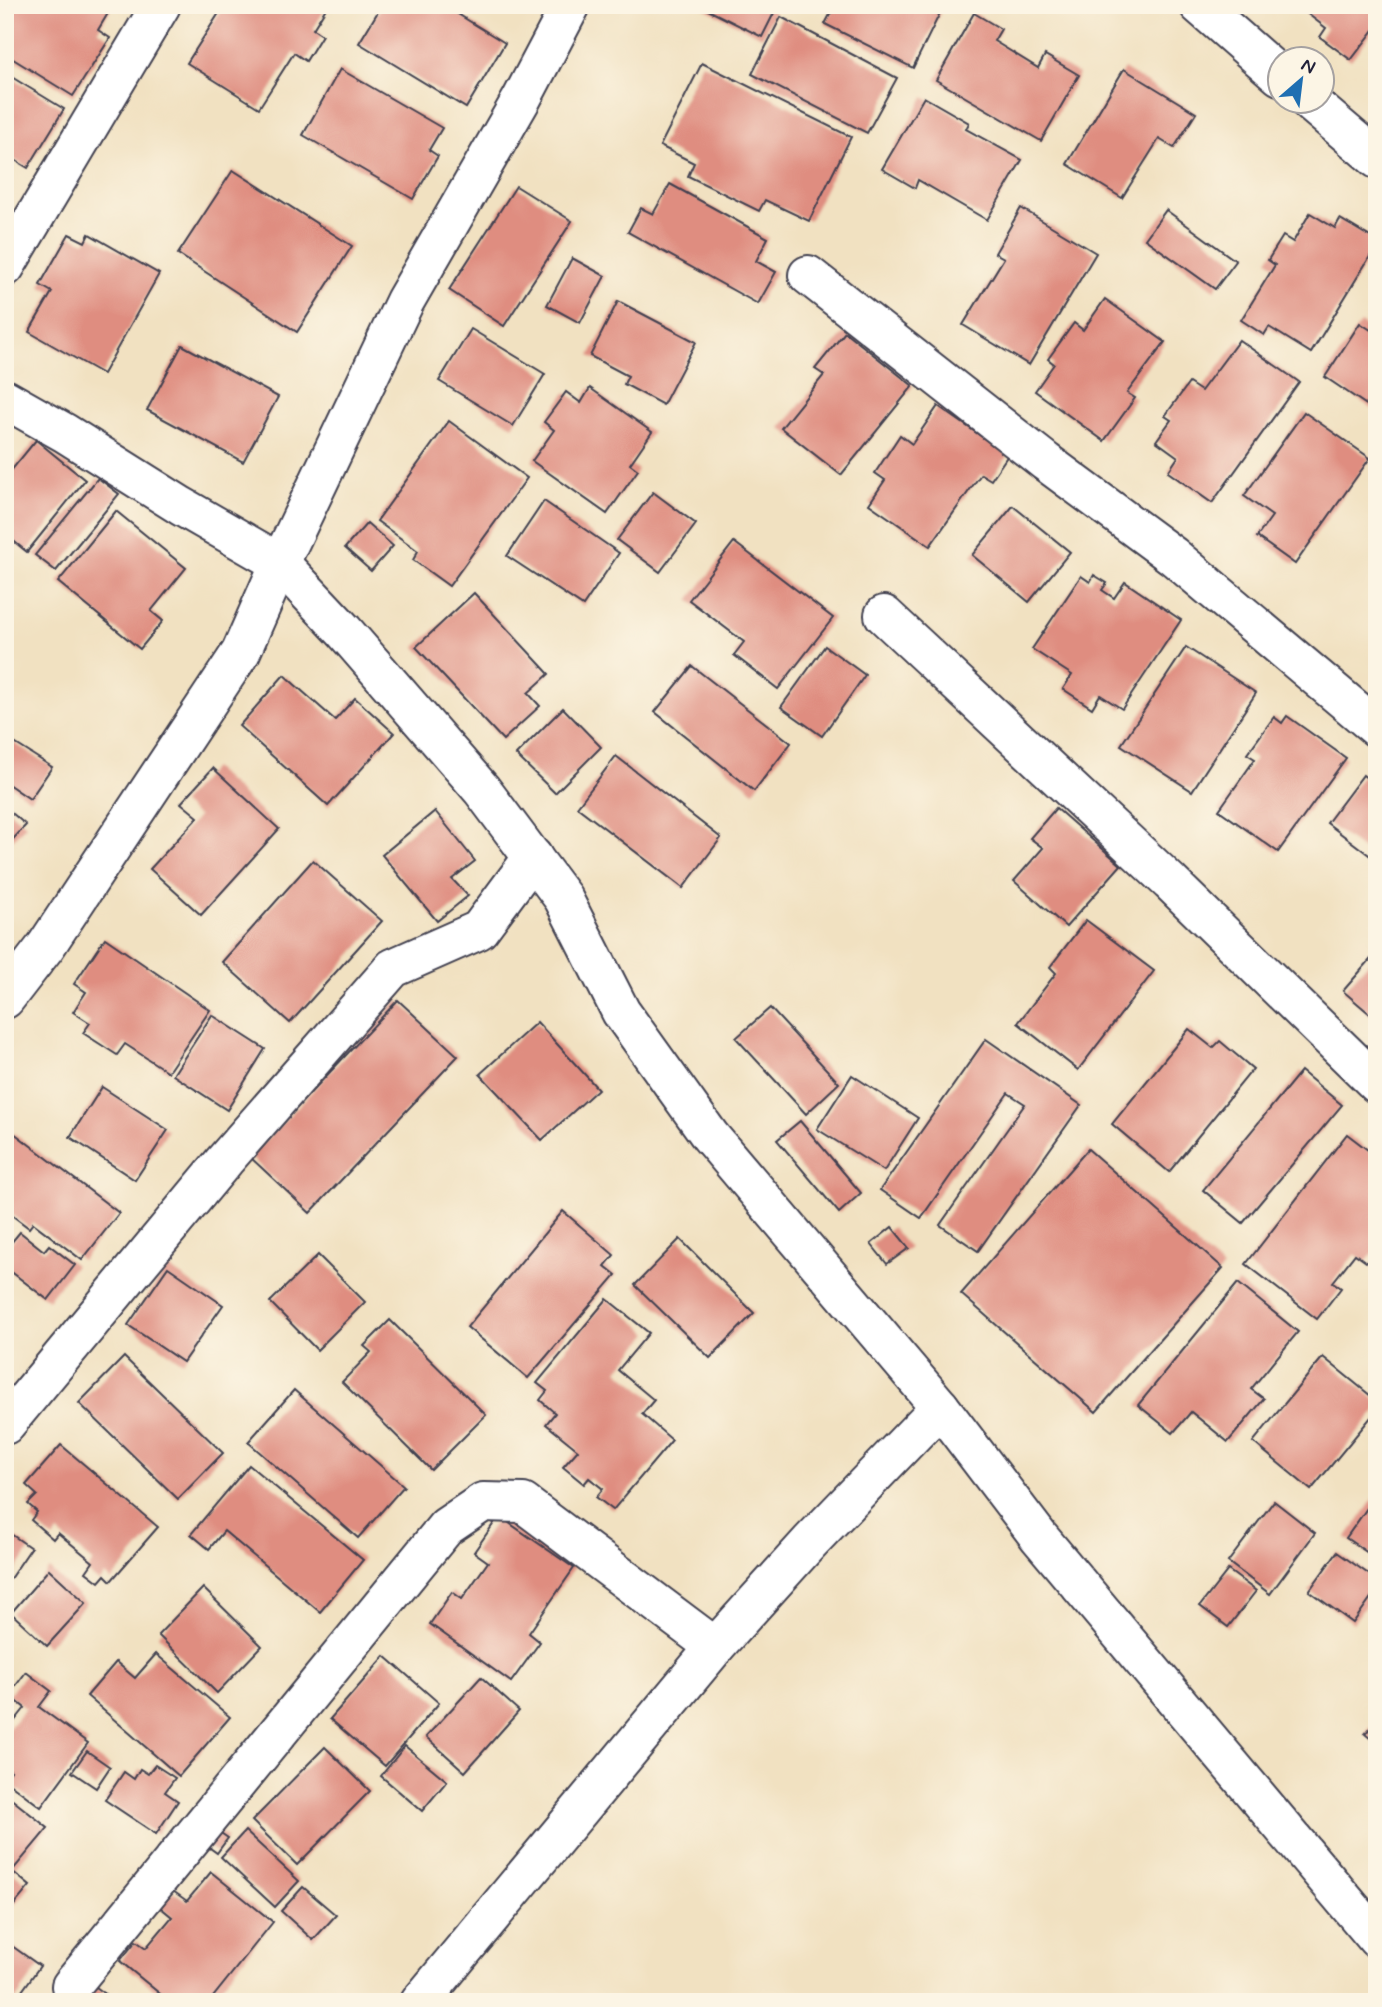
<svg xmlns="http://www.w3.org/2000/svg" width="1382" height="2007" viewBox="0 0 1382 2007" font-family="Mynerve,sans-serif">
<style>
.building{fill:#df8d80}
.lines{fill:none;stroke-linecap:round;stroke-linejoin:round}
.minor-casing{stroke:#413f4f;stroke-width:42}
.minor{stroke:#fff;stroke-width:38}
</style>
<rect width="100%" height="100%" fill="#fcf5e5"/>
<filter id="ink" filterUnits="userSpaceOnUse"><feTurbulence type="fractalNoise" baseFrequency=".0143" numOctaves="2"/><feDisplacementMap in="SourceGraphic" scale="14" xChannelSelector="R" yChannelSelector="G"/><feConvolveMatrix kernelMatrix="1 2 1 2 8 2 1 2 1" color-interpolation-filters="sRGB"/></filter>
<filter id="wash" filterUnits="userSpaceOnUse"><feTurbulence type="fractalNoise" baseFrequency=".00686" numOctaves="4" result="noise"/><feDisplacementMap in="SourceGraphic" scale="28" xChannelSelector="R" yChannelSelector="G"/><feGaussianBlur stdDeviation="1.57" result="paint"/><feColorMatrix in="noise" values="0 0 0 0 0 0 0 0 0 0 0 0 0 0 0 0 0 1.4 0 .05"/><feComposite in="paint" operator="in"/></filter>
<g filter="url(#wash)">
<rect width="100%" height="100%" fill="#f1e1c1"/>
<g id="blocks">
<!-- building -->
<g class="building">
<path d="M16,5h97l-15,25 12,8 -37,58 -68,-42v-31z"/>
<path d="M214,5h114l-15,24 9,6 -16,26 -12,-8 -35,55 -72,-45 34,-53z"/>
<path d="M382,5h61l62,38 -39,65 -107,-65z"/>
<path d="M698,5h80l-16,32z"/>
<path d="M835,5h94l12,6 -28,57 -88,-44z"/>
<path d="M1296,5h81v21l-26,34 -31,-23 6,-9z"/>
<path d="M974,13l27,16 -7,12 44,27 7,-13 34,20 -38,66 -105,-61z"/>
<path d="M781,17l116,61 -30,55 -115,-59z"/>
<path d="M702,63l149,74 -42,84 -44,-21 -6,11 -71,-35 6,-13 -34,-17z"/>
<path d="M340,69l102,59 -13,22 9,6 -25,43 -110,-64z"/>
<path d="M1124,69l72,44 -22,35 -15,-9 -37,59 -55,-34z"/>
<path d="M5,73l59,36 -36,59 -23,-14z"/>
<path d="M924,97l45,26 -3,6 56,31 -35,60 -69,-40 -3,8 -33,-19z"/>
<path d="M233,170l119,76 -55,86 -119,-78z"/>
<path d="M670,184l98,54 -12,23 20,11 -18,32 -130,-72 13,-24 12,6z"/>
<path d="M516,186l56,35 -68,105 -55,-36z"/>
<path d="M1021,208l75,45 -67,112 -66,-40 41,-67 -9,-5z"/>
<path d="M1166,210l70,51 -21,28 -70,-50z"/>
<path d="M1310,213l25,15 5,-9 37,22v4l-66,108 -42,-26 -5,8 -23,-15 34,-55 -7,-5 15,-24 10,6z"/>
<path d="M69,234l16,8 4,-8 70,40 -56,100 -74,-42 23,-40 -12,-7z"/>
<path d="M572,258l33,18 -25,47 -33,-18z"/>
<path d="M1105,299l60,43 -38,51 8,5 -31,43 -69,-50 19,-27 -6,-5 26,-36 9,7z"/>
<path d="M618,301l78,41 -33,63 -39,-21 4,-8 -38,-20z"/>
<path d="M1360,323l17,11v78l-52,-35z"/>
<path d="M471,329l74,45 -32,52 -74,-45z"/>
<path d="M845,332l68,54 -72,89 -60,-47 43,-53 -9,-6z"/>
<path d="M1239,340l60,42 -87,121 -44,-31 10,-15 -22,-16 15,-21 -6,-4 24,-33 12,8z"/>
<path d="M182,345l96,52 -35,65 -96,-52z"/>
<path d="M590,388l62,44 -22,32 8,6 -31,44 -75,-53 22,-31 -10,-8 22,-30 15,11z"/>
<path d="M938,406l70,49 -17,25 -10,-6 -51,72 -61,-42 16,-24 -10,-7 25,-38 12,9z"/>
<path d="M1304,412l66,46 -75,106 -38,-27 15,-21 -28,-20z"/>
<path d="M449,421l78,57 -78,108 -36,-26 5,-9 -41,-30z"/>
<path d="M36,440l49,40 -58,72 -22,-18v-56z"/>
<path d="M98,478l21,16 -63,77 -21,-16z"/>
<path d="M653,492l43,32 -36,48 -43,-32z"/>
<path d="M544,501l75,52 -36,53 -76,-50z"/>
<path d="M1013,506l57,46 -41,50 -57,-47z"/>
<path d="M116,511l70,57 -35,43 12,10 -23,28 -82,-67z"/>
<path d="M367,523l26,23 -22,25 -26,-23z"/>
<path d="M734,542l99,76 -55,71 -44,-34 10,-13 -55,-42z"/>
<path d="M1094,575l13,8 -5,7 12,8 11,-16 56,38 -59,89 -22,-14 -8,13 -29,-19 9,-14 -40,-26 49,-73 9,6z"/>
<path d="M474,593l75,81 -21,19 12,13 -37,34 -87,-93z"/>
<path d="M825,646l40,29 -43,61 -41,-29z"/>
<path d="M1186,647l70,46 -64,98 -71,-46z"/>
<path d="M692,666l99,77 -37,48 -99,-79z"/>
<path d="M284,675l51,45 20,-22 39,35 -66,73 -89,-80z"/>
<path d="M563,708l38,39 -46,46 -39,-38z"/>
<path d="M1287,716l59,42 -68,94 -59,-42 36,-51 -8,-5 27,-37 8,6z"/>
<path d="M5,737l47,30 -22,32 -25,-17z"/>
<path d="M616,756l105,82 -38,50 -106,-81z"/>
<path d="M213,768l66,61 -78,86 -51,-46 48,-52 -17,-14z"/>
<path d="M1363,775l14,11v75l-50,-38z"/>
<path d="M5,807l21,18 -21,23z"/>
<path d="M1056,808l65,57 -55,62 -52,-46 29,-33 -13,-10z"/>
<path d="M435,811l40,50 -23,18 16,17 -31,25 -55,-66z"/>
<path d="M313,860l69,61 -92,102 -68,-61z"/>
<path d="M1086,920l68,51 -76,99 -60,-47 38,-50 -6,-6z"/>
<path d="M105,938l105,72 -42,62 -43,-28 -8,11 -34,-22 7,-10 -17,-11 13,-20 -12,-8z"/>
<path d="M1377,952v68l-34,-29z"/>
<path d="M398,1000l60,56 -148,157 -60,-56z"/>
<path d="M770,1008l69,75 -33,31 -70,-76z"/>
<path d="M212,1015l53,34 -38,61 -54,-35z"/>
<path d="M537,1022l61,67 -56,51 -62,-66z"/>
<path d="M1189,1029l24,19 7,-7 33,28 -84,103 -57,-48z"/>
<path d="M986,1039l95,66 -103,146 -38,-26 85,-121 -17,-11 -87,125 -41,-28z"/>
<path d="M1301,1071l41,34 -99,118 -40,-33z"/>
<path d="M852,1075l66,43 -34,53 -67,-42z"/>
<path d="M102,1087l66,43 -33,50 -65,-43z"/>
<path d="M800,1121l61,72 -22,20 -62,-73z"/>
<path d="M14,1133l105,80 -37,47 -49,-37 -4,5 -24,-18v-65z"/>
<path d="M1347,1134l30,23v92l-11,13 -11,-8 -22,28 8,6 -24,31 -71,-55z"/>
<path d="M1088,1149l135,119 -127,144 -135,-118z"/>
<path d="M563,1211l51,44 -9,11 11,9 -88,103 -61,-51z"/>
<path d="M892,1227l17,21 -22,16 -16,-20z"/>
<path d="M20,1232l24,19 5,-6 26,20 -27,35 -43,-33v-17z"/>
<path d="M680,1239l74,74 -44,45 -75,-73z"/>
<path d="M318,1255l47,47 -48,48 -47,-48z"/>
<path d="M168,1267l55,38 -40,57 -55,-37z"/>
<path d="M1238,1283l60,49 -47,57 13,10 -36,43 -37,-30 -18,21 -35,-28z"/>
<path d="M607,1299l42,34 -31,37 36,30 -12,14 30,26 -59,70 -17,-13 7,-8 -14,-11 -5,6 -21,-17 15,-17 -32,-26 9,-11 -15,-13 7,-9 -10,-8z"/>
<path d="M390,1320l96,95 -55,55 -89,-88 29,-30 -7,-6z"/>
<path d="M124,1357l99,96 -45,46 -99,-96z"/>
<path d="M1323,1357l54,44v9l-66,80 -58,-48z"/>
<path d="M294,1390l110,96 -46,52 -110,-96z"/>
<path d="M61,1445l97,82 -47,54 -6,-6 -6,7 -13,-10 7,-10 -35,-29 -5,6 -22,-19 6,-8 -9,-8 9,-9 -11,-10z"/>
<path d="M249,1465l114,95 -43,52 -96,-81 -15,18 -18,-15z"/>
<path d="M1377,1494v65l-31,-21z"/>
<path d="M1274,1501l41,32 -45,61 -42,-32z"/>
<path d="M499,1516l75,52 -45,65 11,9 -29,40 -81,-58 22,-32 10,7 26,-37 -14,-10z"/>
<path d="M5,1530l26,18 -26,38z"/>
<path d="M1337,1552l40,28v9l-24,34 -44,-32z"/>
<path d="M49,1569l37,34 -39,43 -36,-33z"/>
<path d="M1228,1570l28,21 -28,36 -28,-21z"/>
<path d="M203,1588l59,58 -45,47 -59,-58z"/>
<path d="M156,1654l74,63 -51,59 -92,-80 29,-34 19,16z"/>
<path d="M385,1656l54,47 -54,63 -55,-47z"/>
<path d="M26,1672l25,19 -12,16 49,36 -47,64 -36,-27 6,-9 -6,-5v-33l20,-25 -16,-13z"/>
<path d="M481,1677l38,34 -54,61 -39,-35z"/>
<path d="M1377,1720v24l-12,-10z"/>
<path d="M405,1746l42,35 -25,30 -41,-35z"/>
<path d="M325,1747l45,44 -73,74 -45,-44z"/>
<path d="M87,1751l23,16 -14,21 -24,-16z"/>
<path d="M155,1765l20,13 -10,14 13,9 -22,33 -51,-34 19,-28 10,7 6,-10 8,5z"/>
<path d="M5,1794l43,34 -36,43 18,15 -25,30z"/>
<path d="M209,1825l19,13 -11,15 -18,-13z"/>
<path d="M245,1831l54,50 -24,26 -54,-50z"/>
<path d="M211,1872l62,50 -64,80h-39l-50,-41 16,-20 10,7 26,-31 -12,-10 13,-16 14,10z"/>
<path d="M303,1887l33,28 -23,25 -32,-29z"/>
<path d="M5,1941l35,25 -26,36h-9z"/>
<path d="M92,1984l24,18h-38z"/>
</g>
</g>
</g>
<g filter="url(#ink)">
<use href="#blocks" fill-opacity="0" stroke="#413f4f" stroke-width="2"/>
<g class="lines">
<defs>
<g id="minor">
<path d="M1199,5l81,71"/>
<path d="M1310,102l67,57"/>
<path d="M5,267l156,-262"/>
<path d="M808,275l238,187 127,94 204,172"/>
<path d="M5,399l60,34 116,73 99,57 64,68 138,159 81,108 58,114 89,124 230,271"/>
<path d="M884,615l286,267 207,202"/>
<path d="M5,999l41,-53 195,-294 39,-89 125,-262 116,-201 50,-95"/>
<path d="M5,1425l220,-265 168,-192 86,-38 54,-73"/>
<path d="M71,1986l375,-459 37,-25 40,1 192,144"/>
<path d="M420,2002l295,-355 95,-105 130,-135 99,130 338,402"/>
</g>
</defs>
<!-- minor casing -->
<use href="#minor" class="minor-casing"/>
<!-- minor -->
<use href="#minor" class="minor"/>
</g>
</g>
<!-- margin -->
<rect width="1382" height="2007" fill="none" stroke="#fcf5e5" stroke-width="28"/>
<!-- north arrow -->
<g transform="translate(1301 80) rotate(28)"><circle r="33" fill="#fcf5e5" stroke="#a5a1a1" stroke-width="2"/>
<path d="M0-5L12 26L0 18L-12 26Z" fill="#1f6fb2"/>
<text y="-10" font-size="19" font-weight="bold" text-anchor="middle" fill="#22223b">N</text>
</g>
</svg>
